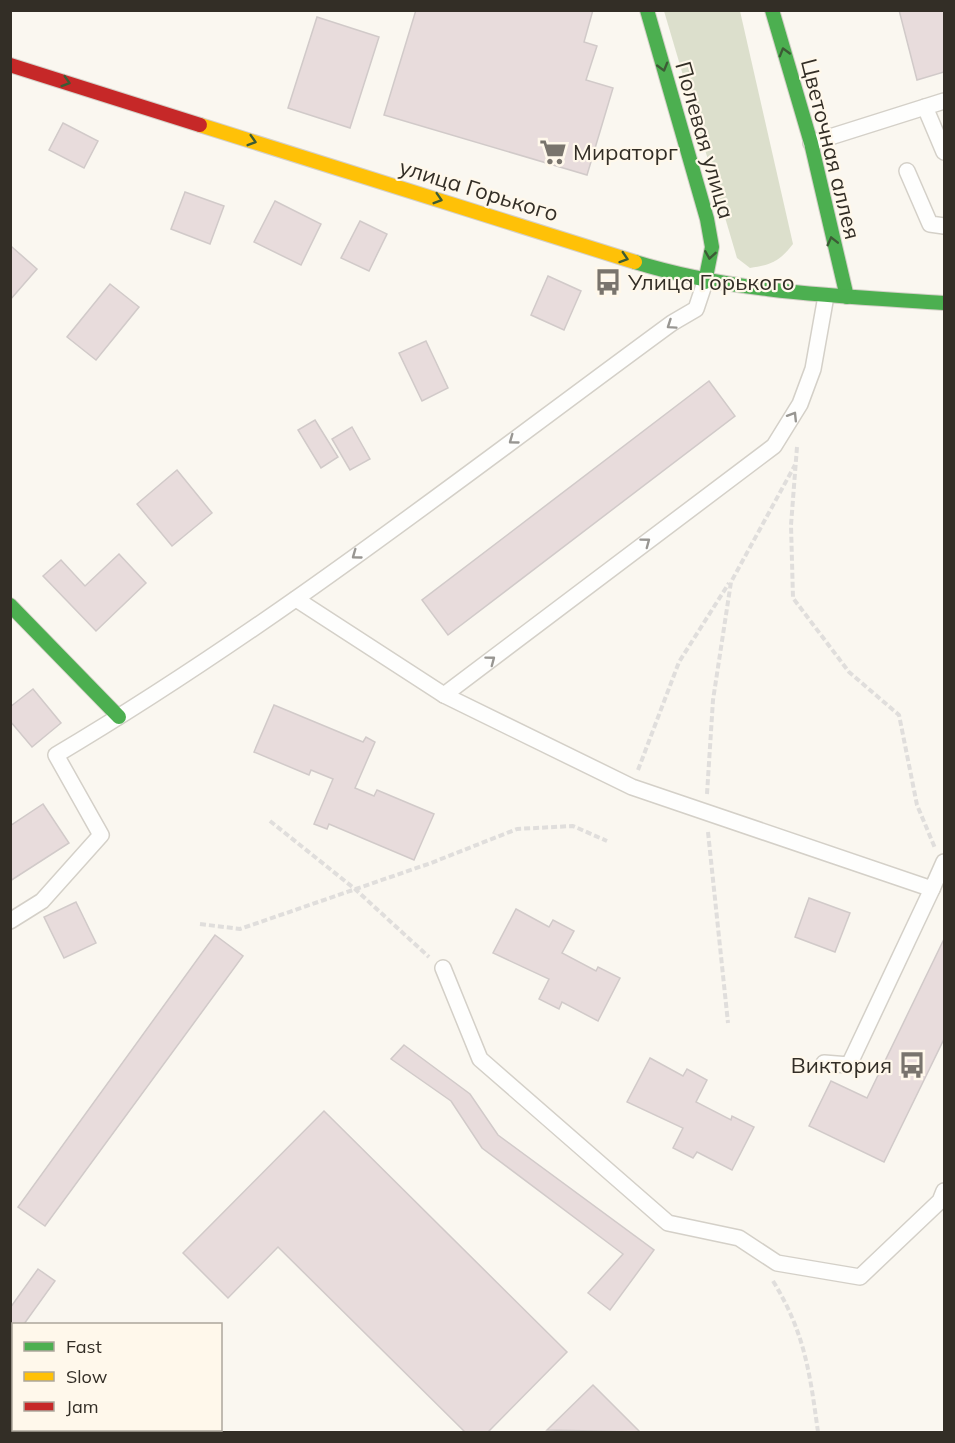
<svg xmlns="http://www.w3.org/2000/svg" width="955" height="1443" viewBox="0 0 955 1443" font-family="Mulish,sans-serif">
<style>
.green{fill:#dcdfcc}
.building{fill:#e8dcdc;stroke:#d1cac9;stroke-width:1.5}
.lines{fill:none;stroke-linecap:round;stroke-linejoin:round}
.lane-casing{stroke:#d4d0c8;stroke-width:18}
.fast-casing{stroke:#d4d0c8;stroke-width:16}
.slow-casing{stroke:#d4d0c8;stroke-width:16}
.jam-casing{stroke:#d4d0c8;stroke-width:16}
.path{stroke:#e0dedc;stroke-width:4;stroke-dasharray:6 3;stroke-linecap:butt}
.lane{stroke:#fefefd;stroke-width:15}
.fast{stroke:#4caf50;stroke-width:14}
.slow{stroke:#ffc107;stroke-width:14}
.jam{stroke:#c62828;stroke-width:14}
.oneway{stroke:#3c5b35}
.oneway2{stroke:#989692}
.labels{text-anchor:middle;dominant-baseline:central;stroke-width:4.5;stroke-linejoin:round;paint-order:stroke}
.street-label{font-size:22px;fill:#332e26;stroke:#fff8eb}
.poi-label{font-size:22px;fill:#332e26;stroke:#fff8eb;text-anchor:start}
</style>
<rect width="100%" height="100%" fill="#faf7f0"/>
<!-- green -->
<path class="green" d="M664,11h76l53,233c-13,17 -22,21 -43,24l-13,-10z"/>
<!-- building -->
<g class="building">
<path d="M416,10h177l-9,32 13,4 -11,34 27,8 -26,87 -203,-60z"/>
<path d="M899,10h45v62l-27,8z"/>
<path d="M317,17l62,20 -29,91 -62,-20z"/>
<path d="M63,123l35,18 -14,27 -35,-18z"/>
<path d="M185,192l39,14 -14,38 -39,-15z"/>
<path d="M275,201l46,23 -20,41 -47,-23z"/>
<path d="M360,221l27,13 -18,37 -28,-13z"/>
<path d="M12,247l25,22 -27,31v-51z"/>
<path d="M548,276l33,15 -17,39 -33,-15z"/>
<path d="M110,284l29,23 -43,53 -29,-23z"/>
<path d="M426,341l22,47 -26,13 -23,-48z"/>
<path d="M709,381l26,35 -287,219 -26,-35z"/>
<path d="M315,420l23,37 -17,11 -23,-38z"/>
<path d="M352,427l18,32 -20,11 -18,-31z"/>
<path d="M177,470l35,43 -40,33 -35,-42z"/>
<path d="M119,554l27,29 -50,48 -53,-55 18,-16 24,26z"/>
<path d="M33,689l28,34 -29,24 -22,-26v-14z"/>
<path d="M274,705l89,37 3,-5 9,5 -20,46 19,8 3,-6 57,24 -20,46 -85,-36 -2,5 -13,-5 19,-45 -22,-9 -2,5 -55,-23z"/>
<path d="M43,804l26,39 -59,38v-55z"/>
<path d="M809,898l41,15 -15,39 -40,-15z"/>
<path d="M76,902l20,41 -32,15 -20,-41z"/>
<path d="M516,909l33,18 4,-7 21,11 -12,22 34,18 2,-4 22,11 -22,43 -36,-19 -3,7 -20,-10 10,-20 -56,-26z"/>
<path d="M215,935l28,21 -198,270 -27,-19z"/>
<path d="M944,939v100l-60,123 -75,-36 22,-45 36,17z"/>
<path d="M404,1045l66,49 28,41 156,115 -44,60 -22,-17 35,-39 -141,-106 -31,-47 -60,-42z"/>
<path d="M650,1058l33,18 4,-7 20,11 -11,22 35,18 1,-4 22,11 -22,43 -35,-18 -4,6 -20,-10 10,-20 -56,-26z"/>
<path d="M324,1111l243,241 -79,80h-23l-187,-185 -50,51 -45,-45z"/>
<path d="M38,1269l17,12 -31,43h-10v15l-4,4v-35z"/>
<path d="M593,1385l47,47 -93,-2z"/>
</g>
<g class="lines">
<defs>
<g id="lane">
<path d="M925,107l19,45"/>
<path d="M811,143l133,-42"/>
<path d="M907,171l23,53 14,2"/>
<path d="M296,599l148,96 188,92 300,102 12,-27"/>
<path d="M444,695l330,-249 26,-42 13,-35 13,-73"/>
<path d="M10,921l32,-20 59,-66 -45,-80c216,-128 414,-284 616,-432l24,-14 9,-27"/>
<path d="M443,968l37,91 188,164 71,15 38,25 83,14 80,-76 4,-10"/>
<path d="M824,1063l25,2 83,-176"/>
</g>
<g id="fast">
<path d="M647,10l60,209 5,28 -7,35"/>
<path d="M772,10l39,133 36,154"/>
<path d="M635,262c100,31 205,34 309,41"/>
<path d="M10,605l109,112"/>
</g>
<path id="slow" d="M200,125l435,137"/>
<path id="jam" d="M10,65l190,60"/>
</defs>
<!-- lane casing -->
<use href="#lane" class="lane-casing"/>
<!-- fast casing -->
<use href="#fast" class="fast-casing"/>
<!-- slow casing -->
<use href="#slow" class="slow-casing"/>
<!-- jam casing -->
<use href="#jam" class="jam-casing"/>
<!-- path -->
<g class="path">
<path d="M797,447l-6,78 2,73 56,74 50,43 18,90 18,43"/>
<path d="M638,770l41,-108 50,-79"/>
<path d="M707,794l6,-94 18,-118 64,-117"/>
<path d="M270,821l85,68 74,68"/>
<path d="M708,832l20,191"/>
<path d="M200,924l40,5 191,-66 86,-34 56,-3 34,15"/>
<path d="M773,1281c32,52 37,93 45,151"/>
</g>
<!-- lane -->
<use href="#lane" class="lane"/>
<!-- fast -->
<use href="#fast" class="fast"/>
<!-- slow -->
<use href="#slow" class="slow"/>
<!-- jam -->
<use href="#jam" class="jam"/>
</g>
<!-- one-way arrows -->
<defs><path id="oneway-chevron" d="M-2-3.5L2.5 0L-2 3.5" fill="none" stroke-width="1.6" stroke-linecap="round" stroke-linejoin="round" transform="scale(1.5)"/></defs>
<g class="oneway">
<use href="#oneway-chevron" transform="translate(784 52) rotate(-106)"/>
<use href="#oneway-chevron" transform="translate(663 67) rotate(74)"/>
<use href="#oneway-chevron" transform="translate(66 82) rotate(17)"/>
<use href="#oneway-chevron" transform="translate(252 141) rotate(17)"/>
<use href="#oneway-chevron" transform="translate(438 199) rotate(17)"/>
<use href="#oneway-chevron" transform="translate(832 241) rotate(-104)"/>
<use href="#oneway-chevron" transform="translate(710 255) rotate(99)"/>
<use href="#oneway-chevron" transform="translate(624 258) rotate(18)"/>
</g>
<g class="oneway2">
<use href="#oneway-chevron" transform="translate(671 325) rotate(146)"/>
<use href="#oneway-chevron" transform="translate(793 416) rotate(-58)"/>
<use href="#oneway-chevron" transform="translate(513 440) rotate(144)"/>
<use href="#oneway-chevron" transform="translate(646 542) rotate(-37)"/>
<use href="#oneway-chevron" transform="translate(356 555) rotate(144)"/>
<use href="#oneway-chevron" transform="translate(491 660) rotate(-37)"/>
</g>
<!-- icons -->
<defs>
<symbol id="supermarket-bare" viewBox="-9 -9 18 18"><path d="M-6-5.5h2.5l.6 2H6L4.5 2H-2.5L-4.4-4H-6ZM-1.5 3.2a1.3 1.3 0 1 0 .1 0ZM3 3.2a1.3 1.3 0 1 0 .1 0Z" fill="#79746d" stroke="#fff8eb" stroke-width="2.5" paint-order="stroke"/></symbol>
<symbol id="bus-bare" viewBox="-9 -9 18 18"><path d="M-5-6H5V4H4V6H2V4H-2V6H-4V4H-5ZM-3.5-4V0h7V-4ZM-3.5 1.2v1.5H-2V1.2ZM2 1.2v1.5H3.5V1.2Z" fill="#79746d" stroke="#fff8eb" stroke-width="2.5" paint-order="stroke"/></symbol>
</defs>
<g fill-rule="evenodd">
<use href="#supermarket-bare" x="534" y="133" width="38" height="38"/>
<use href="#bus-bare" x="589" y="263" width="38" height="38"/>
<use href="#bus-bare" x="893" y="1046" width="38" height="38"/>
</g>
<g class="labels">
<!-- street labels -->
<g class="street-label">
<text transform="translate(705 140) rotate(74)">Полевая улица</text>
<text transform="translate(831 149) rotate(76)">Цветочная аллея</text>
<text transform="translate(479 190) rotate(17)">улица Горького</text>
</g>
<!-- poi labels -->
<g class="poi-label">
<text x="573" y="152">Мираторг</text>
<text x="628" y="282">Улица Горького</text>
<text x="892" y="1065" text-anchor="end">Виктория</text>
</g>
</g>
<!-- border -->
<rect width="955" height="1443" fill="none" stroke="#332e26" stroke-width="24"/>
<!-- legend -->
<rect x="12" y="1323" width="210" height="108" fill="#fff8eb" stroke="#ada79c" stroke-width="1.5"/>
<rect x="24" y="1342" width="30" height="9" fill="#4caf50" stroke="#ada79c" stroke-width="1.5"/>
<text x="66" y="1353" font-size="18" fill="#332e26">Fast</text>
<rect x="24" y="1372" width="30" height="9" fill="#ffc107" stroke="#ada79c" stroke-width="1.5"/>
<text x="66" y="1383" font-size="18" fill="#332e26">Slow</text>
<rect x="24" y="1402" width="30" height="9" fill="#c62828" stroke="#ada79c" stroke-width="1.5"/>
<text x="66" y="1413" font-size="18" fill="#332e26">Jam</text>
</svg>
